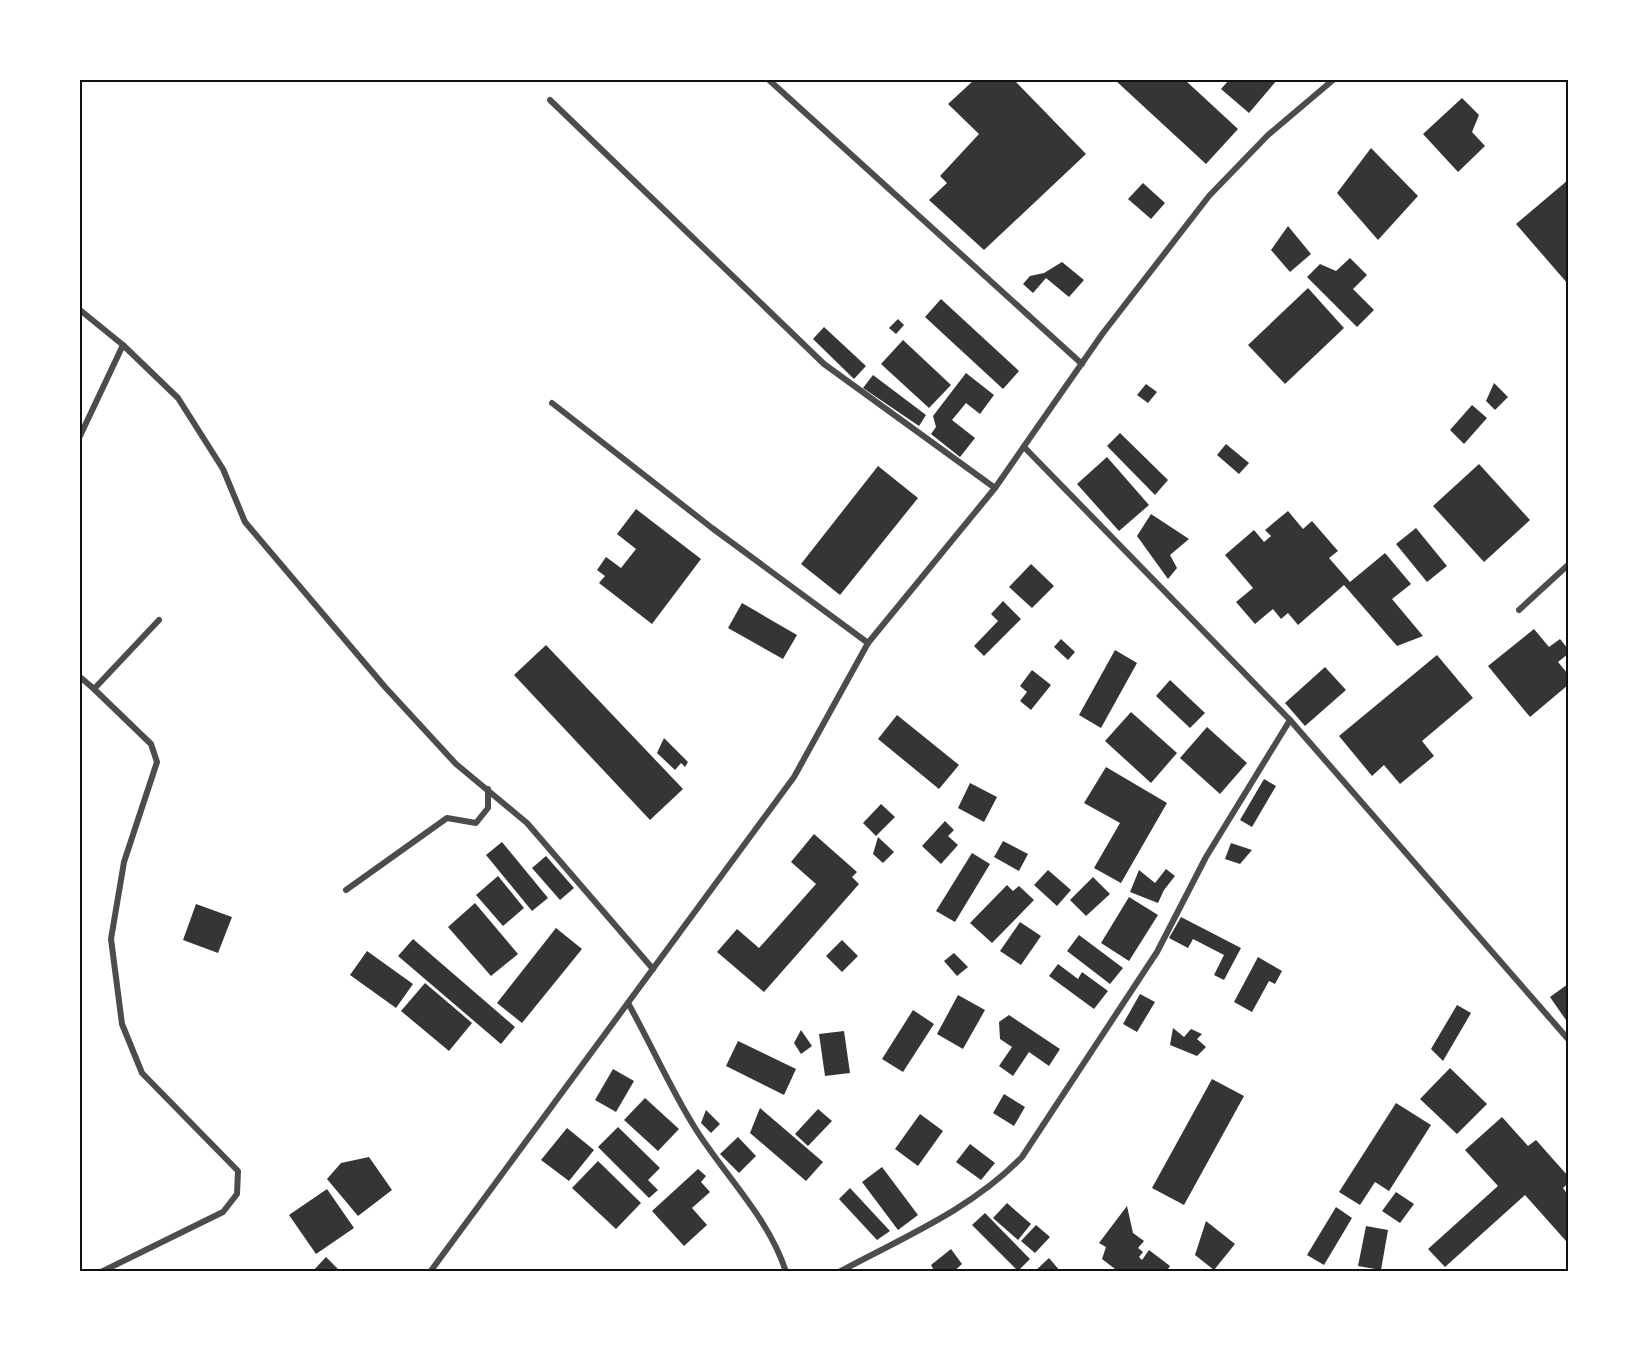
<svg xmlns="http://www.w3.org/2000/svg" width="1648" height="1351" viewBox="0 0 1648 1351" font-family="'Space Grotesk',sans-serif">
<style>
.building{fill:#353535}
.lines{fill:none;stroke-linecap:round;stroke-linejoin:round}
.minor{stroke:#4c4c4c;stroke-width:6}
.neatline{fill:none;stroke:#111;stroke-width:2}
</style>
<rect width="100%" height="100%" fill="#fff"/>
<!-- building -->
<g class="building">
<path d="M974,80h40l72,74 -102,96 -55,-50 18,-17 -7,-7 39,-42 -31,-30z"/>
<path d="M1115,80h70l53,49 -32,35z"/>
<path d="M1229,80h48l-28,33 -28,-24z"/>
<path d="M1462,98l17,17 -7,17 13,14 -27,26 -35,-38z"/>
<path d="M1371,148l47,48 -40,44 -41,-47z"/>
<path d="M1568,180v104l-52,-60z"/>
<path d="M1143,183l22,20 -14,16 -23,-20z"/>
<path d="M1288,226l23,28 -21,18 -19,-22z"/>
<path d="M1350,258l17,17 -14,14 21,21 -17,17 -50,-50 13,-13 16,7z"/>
<path d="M1062,262l22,18 -15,17 -23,-19 -13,15 -10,-9 7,-8 14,-3z"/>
<path d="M1308,288l36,40 -59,56 -37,-39z"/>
<path d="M941,299l78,72 -16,18 -78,-72z"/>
<path d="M898,319l6,6 -8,9 -7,-6z"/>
<path d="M824,327l42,39 -12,13 -41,-40z"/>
<path d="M903,340l48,45 -22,23 -48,-44z"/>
<path d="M966,373l28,22 -14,19 -14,-11 -14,17 23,18 -15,19 -29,-23 5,-7 -3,-11z"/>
<path d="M873,375l53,40 -7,11 -56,-38z"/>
<path d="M1494,383l14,14 -13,13 -9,-9z"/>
<path d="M1146,384l11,8 -9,11 -11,-8z"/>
<path d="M1472,405l15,13 -23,26 -14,-14z"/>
<path d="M1120,433l48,47 -13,15 -48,-49z"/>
<path d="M1226,444l23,19 -10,11 -22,-19z"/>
<path d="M1107,457l42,48 -30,26 -42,-47z"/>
<path d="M1479,464l51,56 -46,42 -51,-56z"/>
<path d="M878,466l40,32 -78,97 -39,-31z"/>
<path d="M636,509l65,50 -49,65 -53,-41 6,-7 -8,-6 9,-13 15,11 15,-19 -19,-15z"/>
<path d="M1288,511l15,18 9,-8 26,30 -9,7 21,24 35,-29 26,31 -19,15 31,37 -26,10 -53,-61 -46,40 -10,-12 -7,6 -8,-10 -18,15 -19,-22 17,-14 -28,-33 29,-25 10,12 7,-6 -6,-6z"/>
<path d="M1151,514l38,25 -19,16 7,13 -9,11 -31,-43z"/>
<path d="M1416,528l31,38 -20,16 -31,-38z"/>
<path d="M1031,564l23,22 -22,22 -23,-21z"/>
<path d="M1003,601l18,18 -37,37 -10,-10 24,-25 -7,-7z"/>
<path d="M742,603l55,32 -14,24 -55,-31z"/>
<path d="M1534,629l15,18 11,-8 8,10v5l-10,8 10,12v11l-38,32 -42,-51z"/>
<path d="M1061,639l14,13 -7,8 -14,-13z"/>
<path d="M546,645l137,144 -33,31 -136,-145z"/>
<path d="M1115,650l22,13 -36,65 -22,-13z"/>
<path d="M1437,655l36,43 -51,43 12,15 -34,28 -16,-19 -12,11 -33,-40z"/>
<path d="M1325,667l21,23 -41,36 -20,-23z"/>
<path d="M1032,670l19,15 -20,25 -11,-9 7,-9 -7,-6z"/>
<path d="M1170,680l35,33 -15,15 -34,-32z"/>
<path d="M1131,712l46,41 -26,30 -46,-42z"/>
<path d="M897,715l62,50 -20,24 -61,-50z"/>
<path d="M1207,727l40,36 -27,31 -40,-36z"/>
<path d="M664,738l24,24 -3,5 -4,-4 -6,7 -18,-17z"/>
<path d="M1106,767l61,36 -46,80 -27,-15 26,-45 -36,-20z"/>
<path d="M1264,779l12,7 -24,41 -12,-7z"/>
<path d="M970,783l27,14 -13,25 -26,-14z"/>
<path d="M881,804l14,13 -19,19 -13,-13z"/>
<path d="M945,821l9,9 -6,6 10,9 -17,19 -19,-18z"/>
<path d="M814,834l43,38 -5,5 7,7 -95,108 -47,-40 20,-23 22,19 57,-64 -25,-22z"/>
<path d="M878,837l16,15 -11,11 -10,-9z"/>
<path d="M1003,841l25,13 -9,17 -25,-14z"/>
<path d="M502,842l46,56 -16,13 -46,-56z"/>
<path d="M1231,843l21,7 -12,14 -15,-5z"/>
<path d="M972,853l18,11 -35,58 -19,-11z"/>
<path d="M546,856l28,32 -14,12 -28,-32z"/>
<path d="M1166,869l9,7 -11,14 -6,13 -28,-11 9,-22 16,13z"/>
<path d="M1048,870l23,20 -14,16 -23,-21z"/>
<path d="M498,876l26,32 -21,18 -27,-31z"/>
<path d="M1093,877l17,17 -24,22 -16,-16z"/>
<path d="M1007,885l6,6 6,-5 15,14 -42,43 -22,-20z"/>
<path d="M1129,897l29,18 -29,46 -28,-18z"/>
<path d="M475,903l43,51 -27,22 -43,-49z"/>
<path d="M196,904l36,13 -14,36 -35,-13z"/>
<path d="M1181,917l60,31 -17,32 -10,-5 10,-20 -31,-16 -5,9 -19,-10z"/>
<path d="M1020,922l21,14 -20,29 -21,-14z"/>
<path d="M556,928l26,21 -60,74 -25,-20z"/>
<path d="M1079,935l44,33 -13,16 -43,-33z"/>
<path d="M413,939l102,88 -14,17 -103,-88z"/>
<path d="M842,940l16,16 -16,16 -16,-16z"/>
<path d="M367,951l46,33 -17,24 -46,-33z"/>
<path d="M954,953l14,14 -11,9 -13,-15z"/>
<path d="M1258,957l24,14 -7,13 -6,-3 -17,31 -18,-10z"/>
<path d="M1058,964l20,15 4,-7 26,19 -14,18 -45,-33z"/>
<path d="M425,983l47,40 -23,28 -48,-40z"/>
<path d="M1568,984v39l-18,-26z"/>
<path d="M1140,994l15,8 -18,30 -14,-8z"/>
<path d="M958,995l27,15 -22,39 -26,-15z"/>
<path d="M1457,1005l14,8 -28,48 -12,-12z"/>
<path d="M913,1010l21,14 -31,48 -21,-13z"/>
<path d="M1009,1015l51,34 -11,17 -20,-14 -16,24 -14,-10 13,-19 -12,-8 -1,-17z"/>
<path d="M1173,1028l11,9 7,-8 11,5 -5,5 9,8 -9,9 -27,-11z"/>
<path d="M801,1030l11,16 -11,8 -7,-11z"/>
<path d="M844,1031l6,42 -25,3 -6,-42z"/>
<path d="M738,1041l58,28 -12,26 -58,-29z"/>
<path d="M1450,1068l37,36 -30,30 -37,-35z"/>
<path d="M613,1069l21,12 -18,31 -21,-12z"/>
<path d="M1212,1079l32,17 -60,109 -32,-17z"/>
<path d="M1004,1094l21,13 -11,19 -21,-13z"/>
<path d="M645,1098l34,31 -21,22 -34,-31z"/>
<path d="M1396,1103l35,22 -42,66 -14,-9 -15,23 -21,-13z"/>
<path d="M760,1108l63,54 -17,19 -56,-48z"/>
<path d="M818,1109l14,12 -24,25 -13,-12z"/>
<path d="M706,1110l14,14 -9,9 -10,-10z"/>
<path d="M920,1114l23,17 -25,35 -23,-17z"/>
<path d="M1502,1117l26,29 8,-6 32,36v7l-5,5 5,7v43l-2,3 -41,-46 -80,72 -17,-18 70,-63 -33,-36z"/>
<path d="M618,1127l42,41 -12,12 10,10 -9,8 -51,-51z"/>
<path d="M567,1128l27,22 -25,31 -28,-21z"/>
<path d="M738,1137l18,19 -17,17 -19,-19z"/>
<path d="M970,1144l25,19 -14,17 -25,-18z"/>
<path d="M369,1157l23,33 -34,26 -31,-37 14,-16z"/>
<path d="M598,1161l43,42 -25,26 -44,-41z"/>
<path d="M882,1167l36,48 -20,15 -36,-48z"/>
<path d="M698,1169l8,7 -5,6 9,10 -18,16 15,17 -23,21 -32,-35z"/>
<path d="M850,1188l40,43 -13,9 -38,-41z"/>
<path d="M327,1189l27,39 -38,26 -27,-39z"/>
<path d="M1396,1192l18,12 -14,19 -18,-12z"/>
<path d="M1007,1203l24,21 -13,16 -25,-22z"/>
<path d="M1127,1206l6,27 11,8 -6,7 5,4 -4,5 3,3 7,-10 21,16 -4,6h-47l-17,-13 4,-12 -7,-4z"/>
<path d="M1336,1207l16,11 -28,47 -17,-10z"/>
<path d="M985,1213l45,46 -12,12 -46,-46z"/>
<path d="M1206,1221l29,23 -21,26 -19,-15z"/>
<path d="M1036,1225l14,12 -15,16 -14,-12z"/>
<path d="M1366,1226l22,4 -7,40 -23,-4z"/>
<path d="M951,1249l11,15 -9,8h-18l-4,-7z"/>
<path d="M326,1257l15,15h-29z"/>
<path d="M1049,1258l12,14h-27z"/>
</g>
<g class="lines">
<!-- minor -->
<g class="minor">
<path d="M769,80l313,284"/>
<path d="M550,100l274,264 171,124"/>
<path d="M80,310l43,35 55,53 45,71 22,53 140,165 71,77 71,59 126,146"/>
<path d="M552,403l160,125 156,115"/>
<path d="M80,436l43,-91"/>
<path d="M1024,447l266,273 278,319"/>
<path d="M1519,610l49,-45"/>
<path d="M80,677l14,12 65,-69"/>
<path d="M94,689l57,55 6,18 -33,100 -13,77 11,85 20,49 96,98 -1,23 -14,18 -122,60"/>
<path d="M346,890l101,-72 29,5 12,-15v-19"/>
<path d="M628,1003c23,41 42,85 67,125 30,48 74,90 91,144"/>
<path d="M430,1272l364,-495 74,-134 127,-155 108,-155 106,-137 59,-61 65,-55"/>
<path d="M839,1272c63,-34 133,-63 183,-115l135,-205 49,-95 84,-137"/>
</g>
</g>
<!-- border -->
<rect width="1648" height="1351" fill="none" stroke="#ffffff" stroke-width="162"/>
<rect x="81" y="81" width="1486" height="1189" class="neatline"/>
</svg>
